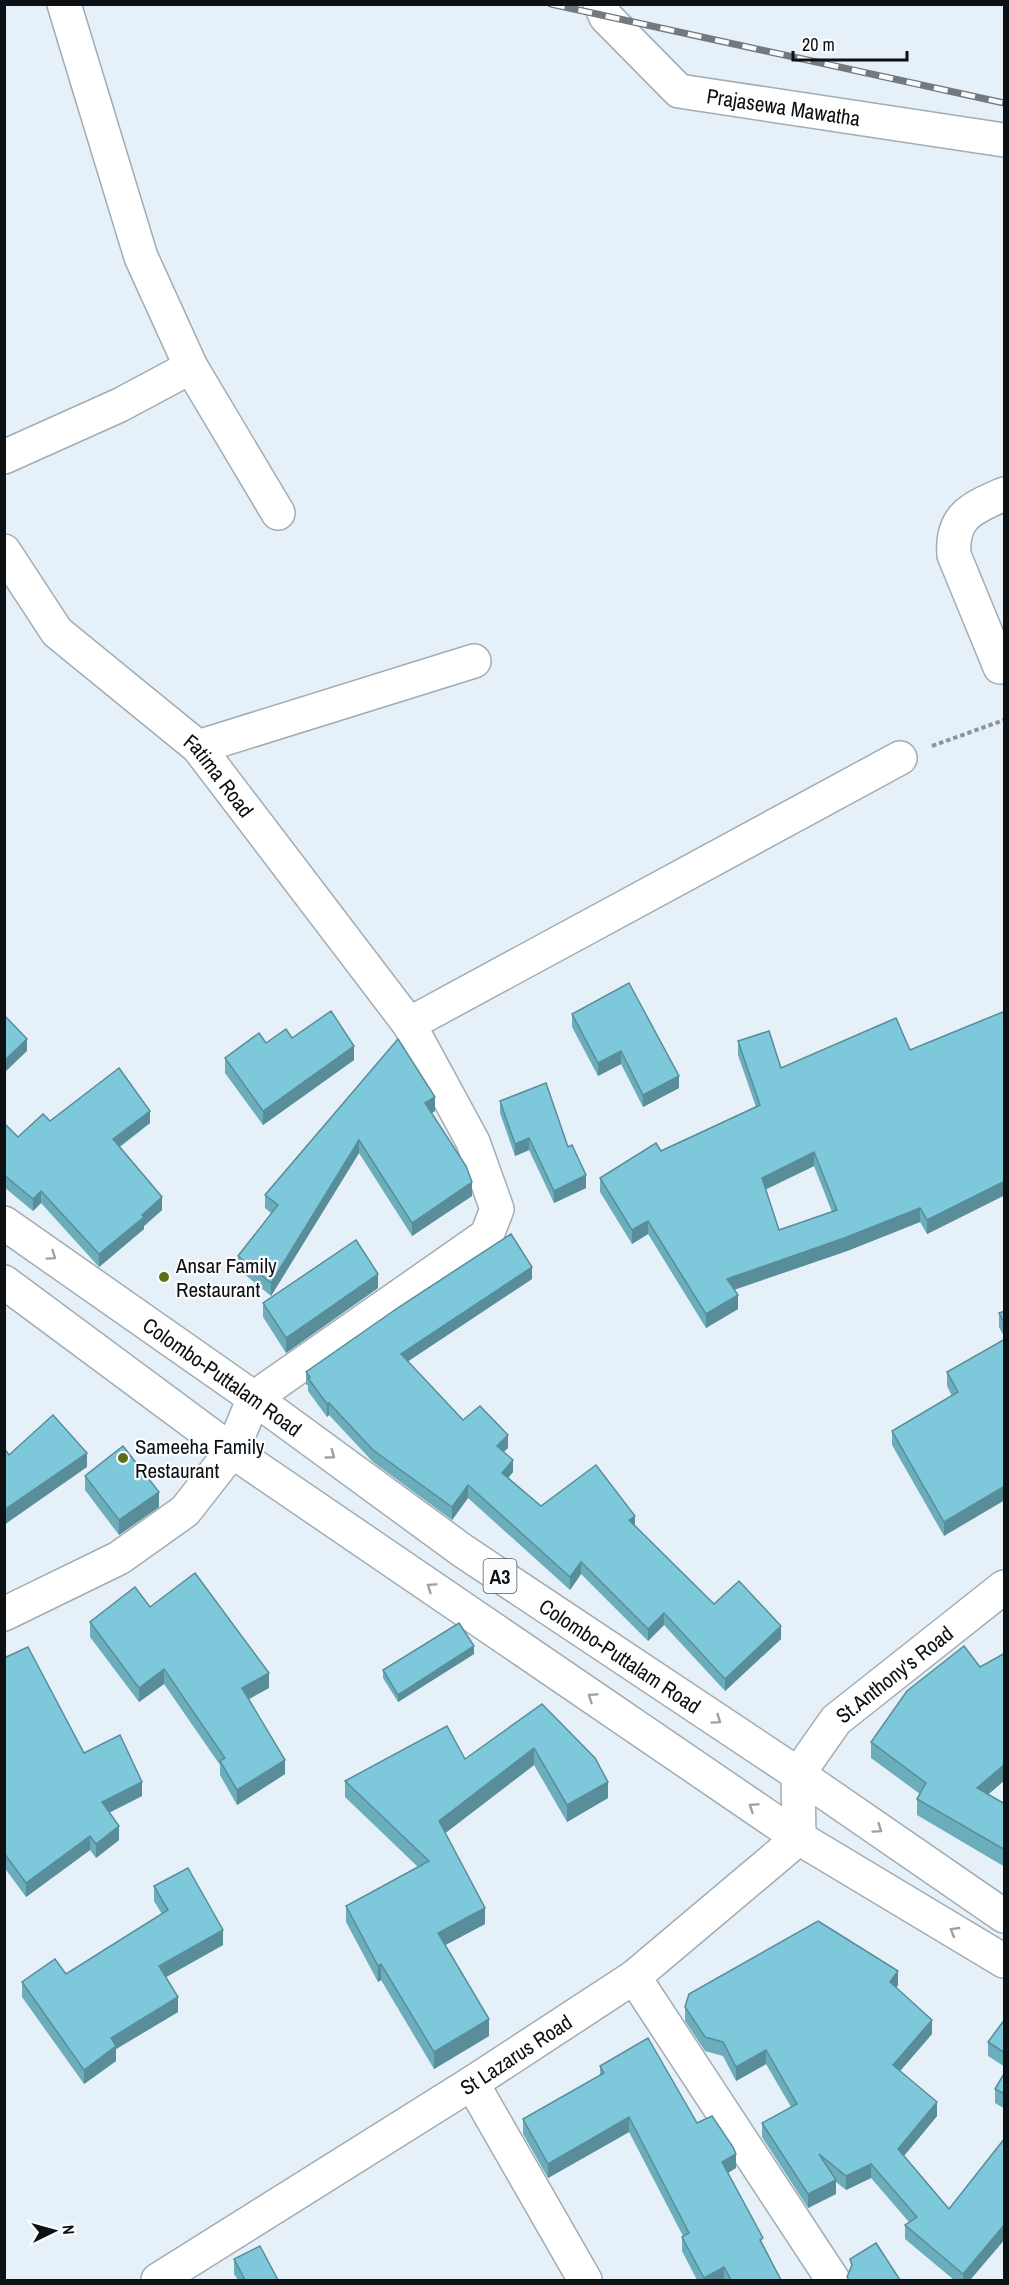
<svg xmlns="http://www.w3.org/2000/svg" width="1009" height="2285" viewBox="0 0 1009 2285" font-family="'Archivo Narrow',sans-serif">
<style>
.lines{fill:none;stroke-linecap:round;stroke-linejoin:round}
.minor-casing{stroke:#a2acb3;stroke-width:36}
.trunk-casing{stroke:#a2acb3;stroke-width:36}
.path{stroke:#8d959a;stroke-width:4;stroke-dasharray:4.5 3;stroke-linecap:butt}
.minor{stroke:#fff;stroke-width:33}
.trunk{stroke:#fff;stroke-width:33}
.rail-casing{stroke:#737a7f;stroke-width:7}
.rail{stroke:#fafcfe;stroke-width:4.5;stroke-dasharray:14;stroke-linecap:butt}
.wall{fill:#6cadbc;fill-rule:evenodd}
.shaded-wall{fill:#588d99}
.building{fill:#7dc9db;stroke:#588d99;stroke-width:1.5;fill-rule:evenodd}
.oneway{stroke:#9ea0a1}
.poi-dot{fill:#5d6d18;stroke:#fafcfe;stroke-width:2}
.labels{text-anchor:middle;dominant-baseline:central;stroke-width:4.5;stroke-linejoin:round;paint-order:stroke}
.shield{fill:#fafcfe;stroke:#54585a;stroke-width:1.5}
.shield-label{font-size:20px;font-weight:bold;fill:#0d1113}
.street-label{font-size:21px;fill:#0d1113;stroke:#fafcfe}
.poi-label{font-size:21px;fill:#0d1113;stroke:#fafcfe;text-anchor:start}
</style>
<rect width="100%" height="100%" fill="#e6f0f8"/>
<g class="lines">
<defs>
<g id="minor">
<path d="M64,4l77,253 50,110 87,146"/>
<path id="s1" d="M600,4l6,13 73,74 325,49"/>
<path d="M4,457l116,-52 71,-38"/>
<path id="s2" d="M4,551l53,81 141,115 211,277 64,118 24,67 -10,26 -233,163 -22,53 -47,60 -66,47 -115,56"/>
<path d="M1000,667l-46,-112c-3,-39 18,-47 50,-61"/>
<path d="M198,747l276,-86"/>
<path d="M409,1024l491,-266"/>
<path d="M634,1977l199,303"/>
<path d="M472,2083l113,197"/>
<path id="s3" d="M158,2280l314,-197 162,-106 165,-139 -1,-64 38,-54 168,-133"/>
</g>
<g id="trunk">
<path id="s4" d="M4,1223l250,175 209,153 335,223 206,142"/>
<path d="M4,1282l228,169 567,387 205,123"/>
</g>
</defs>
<!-- minor casing -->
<use href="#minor" class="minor-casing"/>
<!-- trunk casing -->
<use href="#trunk" class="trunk-casing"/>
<!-- path -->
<path class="path" d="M932,746l72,-26"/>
<!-- minor -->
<use href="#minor" class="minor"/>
<!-- trunk -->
<use href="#trunk" class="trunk"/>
<defs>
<path id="rail" d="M551,4l453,99"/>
</defs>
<!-- rail casing -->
<use href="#rail" class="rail-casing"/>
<!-- rail -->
<use href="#rail" class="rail"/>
</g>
<!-- wall -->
<g class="wall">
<path d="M1005,1011v184l-78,39 -7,-12 -73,29 -113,39 4,19 -32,19 -58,-94 -16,10 -32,-52v-14l156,-71 -18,-52v-14l43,27 129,-18zM814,1166l18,46 -53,18 -14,-40z"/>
<path d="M572,1014l107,74 -36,19 -22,-43 -23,12 -26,-49z"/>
<path d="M292,1038l62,22 -91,65 -38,-52v-15l41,-15z"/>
<path d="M398,1039l37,72 -3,2 40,83 -60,40 -53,-83 -88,143 -33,-27v-13l33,-43 -6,-5v-13z"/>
<path d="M500,1101l68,46 18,41 -32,15 -25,-53 -14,6 -15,-43z"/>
<path d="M50,1121l100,2 -30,24 42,63 -18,16v3l-45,38 -58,-64 -8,8 -29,-24v-64l14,14z"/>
<path d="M532,1279l-124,82 55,59 45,28 -5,4 10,20 -5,6 33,28 94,20 79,78 67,35 -56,52 -61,-66 -16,16 -67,-67 -11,16 -102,-92 -16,22 -79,-58 -44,-47 -2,2 -19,-26v-5l-2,-2v-12z"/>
<path d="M378,1288l-92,65 -23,-36v-14z"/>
<path d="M1005,1311v27l-6,-11v-14z"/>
<path d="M1005,1339l-61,197 -52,-91v-14l60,-35 -5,-10v-14z"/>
<path d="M85,1476l74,31 -40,28 -34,-45z"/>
<path d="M150,1607l119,81 -21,11 37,75 -48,31 -17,-30v-10l-56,-81 -25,18 -49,-65v-15z"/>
<path d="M1005,1653v127l-17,14 17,10v63l-88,-52v-16l3,-5 -49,-36v-16l109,-75z"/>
<path d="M474,1654l-76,48 -15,-24v-8z"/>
<path d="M4,1658l80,95 58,43 -33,17 10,27 -23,18 -6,-8 -64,47 -22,-30z"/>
<path d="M542,1704l66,94 -41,24 -33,-57 -89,68 40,91 -40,21 44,91 -55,33 -53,-89 -3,2 -32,-60v-16l72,-39 -73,-70v-16l120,-22z"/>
<path d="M154,1886l69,59 -57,32 12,35 -62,37v12l-32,23 -62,-87v-15l44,-8 96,-60 -8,-13z"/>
<path d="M898,1985l-2,3 36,46 -32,37 37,45 -33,40 45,53 56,-71v101l-35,41h-16l-49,-41v-14l4,-3 -38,-44 -25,12 -10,-8v12l-28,14 -46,-71v-14l29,-16 -25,-43 -30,17 -13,-25 -18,-5 -20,-30v-14z"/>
<path d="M1005,2019v48l-17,-11v-14z"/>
<path d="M600,2066l97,57 39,45 -8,5 53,107h-84l-15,-29v-14l1,-1 -54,-104 -81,46 -25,-44v-15l77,-44z"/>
<path d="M1005,2072v37l-10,-6v-14z"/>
<path d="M234,2259l44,21h-40l-4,-6z"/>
</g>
<!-- shaded-wall -->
<g class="shaded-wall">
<path d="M27,1039v12l-23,22v-12z"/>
<path d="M354,1046v14l-91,65v-14z"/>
<path d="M621,1051v13l-23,12v-13z"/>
<path d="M679,1076v12l-36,19v-12z"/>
<path d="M435,1097v14l-10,6v-14z"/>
<path d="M150,1111v12l-37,28v-12z"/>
<path d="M529,1138v12l-14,6v-12z"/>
<path d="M359,1140v13l-88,143v-13z"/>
<path d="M814,1152v14l-52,25v-13z"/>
<path d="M586,1175v13l-32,15v-12z"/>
<path d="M1005,1181v14l-78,39v-14z"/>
<path d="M472,1182v14l-60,40v-13z"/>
<path d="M41,1191v12l-8,8v-12z"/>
<path d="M162,1197v13l-18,16v3l-45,38v-13z"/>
<path d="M920,1208v14l-73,29 -120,41v-13z"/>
<path d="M648,1221v13l-16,10v-14z"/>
<path d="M532,1267v12l-131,87v-12z"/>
<path d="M378,1274v14l-92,65v-15z"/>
<path d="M738,1295v14l-32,19v-14z"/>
<path d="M329,1403v12l-2,2v-13z"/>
<path d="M508,1435v13l-11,10v-12z"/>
<path d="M87,1453v14l-83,58v-15z"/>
<path d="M513,1460v12l-11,13v-12z"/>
<path d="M468,1485v13l-16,22v-13z"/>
<path d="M1005,1486v14l-61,36v-14z"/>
<path d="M159,1492v15l-40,28v-15z"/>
<path d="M635,1516v12l-6,-8z"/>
<path d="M581,1562v12l-11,16v-13z"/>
<path d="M664,1613v12l-16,16v-12z"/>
<path d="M781,1626v13l-56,52v-12z"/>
<path d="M474,1646v8l-76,48v-7z"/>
<path d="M164,1669v15l-25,18v-14z"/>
<path d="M269,1673v15l-27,15v-15z"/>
<path d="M534,1748v17l-95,73v-17z"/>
<path d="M285,1760v14l-48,31v-15z"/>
<path d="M1005,1764v16l-28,24v-16z"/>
<path d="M142,1782v14l-40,20v-14z"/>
<path d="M608,1782v16l-41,24v-17z"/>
<path d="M119,1826v14l-23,18v-14z"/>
<path d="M90,1836v14l-64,47v-14z"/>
<path d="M485,1908v16l-47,25v-16z"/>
<path d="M223,1930v15l-64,36v-15z"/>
<path d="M381,1964v16l-3,2v-16z"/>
<path d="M898,1971v14l-8,12v-15z"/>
<path d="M178,1997v15l-62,37v12l-32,23v-14l27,-32z"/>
<path d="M489,2019v17l-55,33v-17z"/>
<path d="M932,2020v14l-39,45v-14z"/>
<path d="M766,2050v14l-30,17v-14z"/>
<path d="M937,2102v14l-39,47v-14z"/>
<path d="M629,2117v15l-81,46v-14z"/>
<path d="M736,2154v14l-14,8v-14z"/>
<path d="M871,2164v14l-25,12v-14z"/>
<path d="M836,2180v14l-28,14v-14z"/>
<path d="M1005,2224v15l-35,41h-7v-6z"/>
<path d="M724,2267v13h-20v-2z"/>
</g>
<!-- building -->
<g class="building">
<path d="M629,983l50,93 -36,19 -22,-44 -23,12 -26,-49z"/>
<path d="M331,1011l23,35 -91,65 -38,-53 34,-25 7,10 20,-14 6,9z"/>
<path d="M1005,1011v170l-78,39 -7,-12 -73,29 -120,42 11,16 -32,19 -58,-93 -16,9 -32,-52 56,-35 5,8 99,-46 -22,-64 31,-10 12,37 115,-50 14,32zM814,1152l23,58 -58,20 -17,-52z"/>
<path d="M4,1015l23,24 -23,22z"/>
<path d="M398,1039l37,58 -10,6 41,63 6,16 -60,41 -53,-83 -88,143 -33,-27 40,-51 -13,-10z"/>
<path d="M119,1068l31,43 -37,28 49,58 -20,18 2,2 -45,37 -58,-63 -8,8 -29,-24v-52l14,14 25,-23 7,7z"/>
<path d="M546,1083l22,64 4,-2 14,30 -32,16 -25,-53 -14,6 -15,-43z"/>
<path d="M511,1234l21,33 -131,87 62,66 17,-14 28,29 -11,11 16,14 -11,13 39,33 55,-41 39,51 -6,4 85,84 25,-23 42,45 -56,53 -61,-66 -16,16 -67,-67 -11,15 -102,-92 -16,22 -79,-57 -44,-47 -2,1 -19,-26 2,-1 -4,-5 93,-65z"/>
<path d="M356,1240l22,34 -92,64 -23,-35z"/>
<path d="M1005,1311v13l-6,-11z"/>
<path d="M1005,1339v147l-61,36 -52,-91 66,-39 -11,-20z"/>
<path d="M53,1415l34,38 -83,57v-62l5,7z"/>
<path d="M123,1446l36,46 -40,28 -34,-44z"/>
<path d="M195,1573l74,100 -27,15 43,72 -48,30 -17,-29 5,-3 -61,-89 -25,19 -49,-66 45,-35 15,20z"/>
<path d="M459,1623l15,23 -76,49 -15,-25z"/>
<path d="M964,1646l16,21 25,-14v111l-28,24 28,16v46l-88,-51 9,-16 -55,-41 36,-51z"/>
<path d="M28,1647l56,106 36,-18 22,47 -40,20 17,24 -23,18 -6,-8 -64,47 -22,-30v-195z"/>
<path d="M542,1704l53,54 13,24 -41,23 -33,-57 -95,73 46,87 -47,25 51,86 -55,33 -53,-88 -3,2 -32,-60 83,-45 -84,-80 102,-55 18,33z"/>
<path d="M188,1868l35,62 -64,36 19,31 -67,41 5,8 -32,24 -62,-88 33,-23 11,15 102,-64 -14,-24z"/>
<path d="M818,1921l80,50 -8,11 42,38 -39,45 44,37 -39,47 51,60 56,-71v86l-42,50 -58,-49 12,-8 -46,-53 -25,12 -27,-22 17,26 -28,14 -46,-71 35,-19 -31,-54 -30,17 -13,-25 -18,-5 -20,-30 4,-13z"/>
<path d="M1005,2019v34l-17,-11z"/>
<path d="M648,2038l49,85 15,-7 21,31 3,7 -14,8 41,76 -3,2 21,40h-50l-7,-13 -20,11 -22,-41 7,-4 -60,-116 -81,47 -25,-45 81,-46 -4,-7z"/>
<path d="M1005,2072v22l-10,-5z"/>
<path d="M876,2243l24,37h-51l-2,-3 5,-12 -2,-6z"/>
<path d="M260,2246l18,34h-33l-11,-21z"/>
</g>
<!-- one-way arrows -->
<defs><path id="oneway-chevron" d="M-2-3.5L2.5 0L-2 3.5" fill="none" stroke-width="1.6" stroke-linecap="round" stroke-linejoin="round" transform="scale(1.5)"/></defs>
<g class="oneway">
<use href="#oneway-chevron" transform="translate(52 1256) rotate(35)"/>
<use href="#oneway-chevron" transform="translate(331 1455) rotate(36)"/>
<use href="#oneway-chevron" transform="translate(431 1587) rotate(-146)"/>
<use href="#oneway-chevron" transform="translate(592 1697) rotate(-146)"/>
<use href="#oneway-chevron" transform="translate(717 1720) rotate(34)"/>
<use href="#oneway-chevron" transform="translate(753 1807) rotate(-146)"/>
<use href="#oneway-chevron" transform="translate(878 1829) rotate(35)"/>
<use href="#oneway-chevron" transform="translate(954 1931) rotate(-149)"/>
</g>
<!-- markers -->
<g class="poi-dot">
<circle cx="164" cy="1277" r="6"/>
<circle cx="123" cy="1458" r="6"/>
</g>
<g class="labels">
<!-- shield labels -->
<rect class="shield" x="483.5" y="1559" width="33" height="34" rx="4.5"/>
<g class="shield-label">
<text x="500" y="1576">A3</text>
</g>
<!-- street labels -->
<g class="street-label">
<text stroke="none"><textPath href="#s1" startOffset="224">Prajasewa Mawatha</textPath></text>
<text stroke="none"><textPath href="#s2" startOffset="314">Fatima Road</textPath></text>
<text stroke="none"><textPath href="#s4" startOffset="267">Colombo-Puttalam Road</textPath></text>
<text stroke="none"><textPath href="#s4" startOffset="753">Colombo-Puttalam Road</textPath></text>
<text stroke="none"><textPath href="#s3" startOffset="984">St.Anthony's Road</textPath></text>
<text stroke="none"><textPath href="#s3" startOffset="423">St Lazarus Road</textPath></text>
</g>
<!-- poi labels -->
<g class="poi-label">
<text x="176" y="1265">Ansar Family<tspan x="176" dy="24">Restaurant</tspan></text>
<text x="135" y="1446">Sameeha Family<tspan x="135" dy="24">Restaurant</tspan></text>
</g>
</g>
<!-- border -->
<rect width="1009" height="2285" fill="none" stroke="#0d1113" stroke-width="12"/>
<!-- north arrow -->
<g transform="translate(54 2231) rotate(85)" stroke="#fafcfe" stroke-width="4.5" paint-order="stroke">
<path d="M0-4.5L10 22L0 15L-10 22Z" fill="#0d1113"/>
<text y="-9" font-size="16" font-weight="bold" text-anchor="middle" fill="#0d1113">N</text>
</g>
<!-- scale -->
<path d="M793 51v9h114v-9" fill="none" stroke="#0d1113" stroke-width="3"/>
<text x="802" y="51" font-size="18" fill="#0d1113" stroke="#fafcfe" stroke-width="4.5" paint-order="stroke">20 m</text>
</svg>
